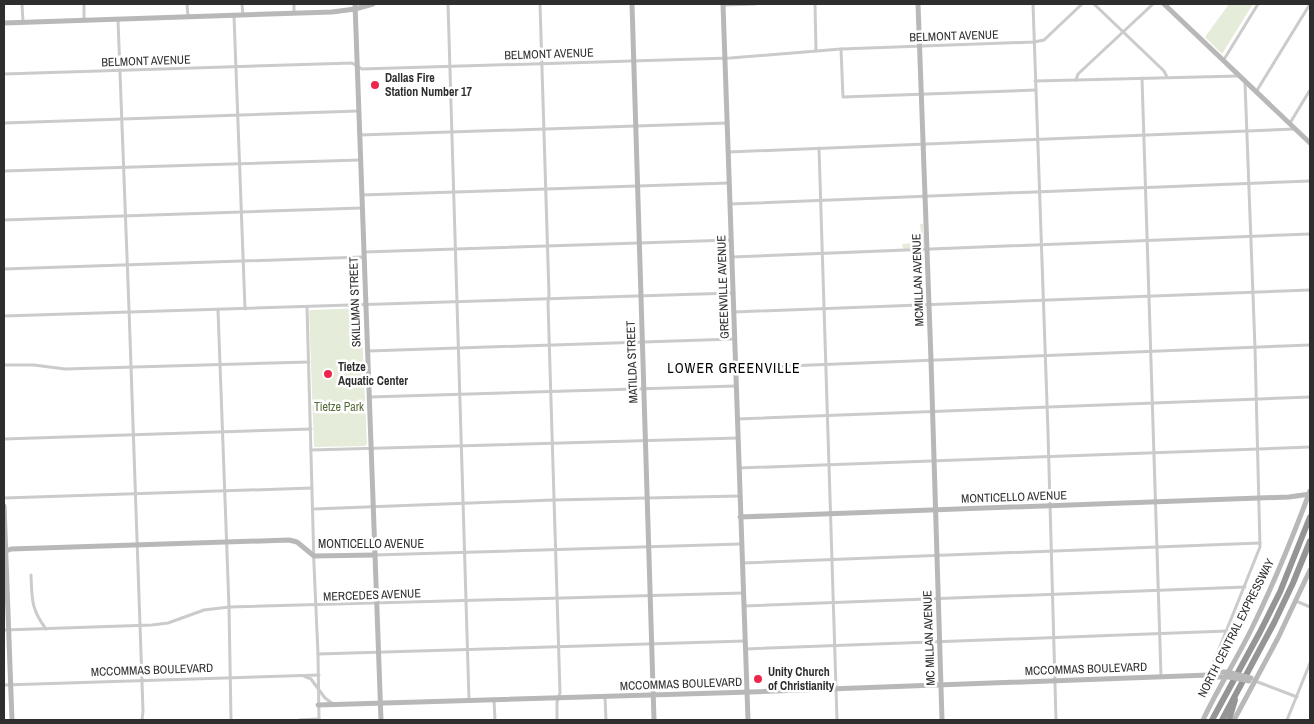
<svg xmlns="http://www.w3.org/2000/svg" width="1314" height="724" viewBox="0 0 1314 724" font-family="'Archivo Narrow',sans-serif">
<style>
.green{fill:#e6ecda}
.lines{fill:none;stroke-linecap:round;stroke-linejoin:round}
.street{stroke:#cbcbcb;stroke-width:3}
.secondary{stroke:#b8b8b8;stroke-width:5}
.highway{stroke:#959595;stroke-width:6}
.secondary-bridge{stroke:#b8b8b8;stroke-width:5}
.poi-dot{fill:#ed274b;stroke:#fff;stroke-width:2}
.labels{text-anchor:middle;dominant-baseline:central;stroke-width:5;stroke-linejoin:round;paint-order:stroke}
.street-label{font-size:12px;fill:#2e2e2e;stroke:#fff}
.poi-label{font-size:12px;font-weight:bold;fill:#2e2e2e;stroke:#fff;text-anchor:start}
.park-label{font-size:12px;fill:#566b39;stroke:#fff}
.neighbourhood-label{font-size:14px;letter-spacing:1px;fill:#000;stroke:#fff}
</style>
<rect width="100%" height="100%" fill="#fff"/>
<!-- green -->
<g class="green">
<path d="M1229,4h24l-31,50 -17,-17z"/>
<path d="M920,224h3l1,22 -1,2 -20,1 -1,-5 13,-1v-10h6z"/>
<path d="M360,308l1,2 6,134 -2,2 -50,1 -1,-1 -5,-135 2,-1z"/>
</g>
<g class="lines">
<!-- street -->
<g class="street">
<path d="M22,4l1,18"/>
<path d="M84,4v16"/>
<path d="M187,4l1,13"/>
<path d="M242,4l1,11"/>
<path d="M294,4v9"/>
<path d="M448,4l21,696"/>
<path d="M540,4l9,291 -1,8 12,390 -3,9v18"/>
<path d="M815,4l1,47"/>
<path d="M1033,4l15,428 8,288"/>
<path d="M1094,4l70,67 3,6"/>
<path d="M724,5l31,-1"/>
<path d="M234,16l11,293"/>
<path d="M118,20l11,289 14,402 -1,9"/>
<path d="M841,49l2,48 193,-7"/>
<path d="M1223,61l35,-57"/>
<path d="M4,74l348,-11 10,6 368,-11 111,-9 193,-7 10,-2 38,-36"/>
<path d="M1142,78l19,598"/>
<path d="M1076,80l2,-6 75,-70"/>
<path d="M1035,81l204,-5"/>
<path d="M1256,92l54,-88"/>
<path d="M4,123l354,-12"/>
<path d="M1290,123l20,-33"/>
<path d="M359,135l368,-12"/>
<path d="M819,148l18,572"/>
<path d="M729,152l566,-23"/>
<path d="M4,171l356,-11"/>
<path d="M361,195l368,-12"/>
<path d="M730,204l580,-23"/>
<path d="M4,220l358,-12"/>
<path d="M364,252l367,-12"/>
<path d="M732,257l578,-23"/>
<path d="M4,269l359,-12"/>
<path d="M307,307l7,258 4,89 1,66"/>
<path d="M218,310l11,297 2,113"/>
<path d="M734,312l576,-22"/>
<path d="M4,316l729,-23"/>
<path d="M368,351l366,-12"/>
<path d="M4,365h30l31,4 244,-7"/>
<path d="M736,368l574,-23"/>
<path d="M370,397l366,-11"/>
<path d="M737,419l573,-22"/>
<path d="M4,439l307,-10"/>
<path d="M311,450l427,-12"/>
<path d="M739,468l571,-21"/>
<path d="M4,498l308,-10"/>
<path d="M313,509l240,-9 187,-4"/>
<path d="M375,555l366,-11"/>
<path d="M742,563l518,-20"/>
<path d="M31,575c1,24 0,34 15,54"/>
<path d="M1296,601l14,6"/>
<path d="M744,606l501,-19"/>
<path d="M4,630l148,-5 16,-2 36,-13 25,-3 514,-14"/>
<path d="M745,649l482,-18"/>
<path d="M318,654l427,-13"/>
<path d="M1209,674l51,-127 -5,-199 -10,-265"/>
<path d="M304,676l7,3 14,19 8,6"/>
<path d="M1255,681l42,16"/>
<path d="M4,685l315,-10"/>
<path d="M605,697l1,23"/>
<path d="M494,700l1,20"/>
<path d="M299,720l20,-1"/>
<path d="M1287,720l23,-57"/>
</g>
<!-- secondary -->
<g class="secondary">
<path d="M355,4l26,716"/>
<path d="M632,4l22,716"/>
<path d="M723,4l25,716"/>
<path d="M918,4l13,356 11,360"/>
<path d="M1164,4l146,139"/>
<path d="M4,23l328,-11 23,-3 18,-5"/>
<path d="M4,506l8,214"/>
<path d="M740,517l549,-20 21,-3"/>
<path d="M6,551l5,-2 278,-9 8,2 17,14 61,-1"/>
<path d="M1209,675l4,-3h15"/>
<path d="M318,705l433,-13 458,-17 3,2h18"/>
<path d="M1203,720c14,-30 32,-58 47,-88 23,-46 42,-93 60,-141"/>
<path d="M1234,720l44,-82 32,-68"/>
</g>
<!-- highway -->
<g class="highway">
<path d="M1212,720l48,-88 20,-40 30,-75"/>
<path d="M1222,720l52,-97 19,-40 17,-42"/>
<path d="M1229,720l6,-20"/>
</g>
<!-- secondary-bridge -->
<g class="secondary-bridge">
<path d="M1231,673l20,5"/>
<path d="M1230,677l19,4"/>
</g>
</g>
<!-- markers -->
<g class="poi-dot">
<circle cx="375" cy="85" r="5"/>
<circle cx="328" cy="374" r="5"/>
<circle cx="758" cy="679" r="5"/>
</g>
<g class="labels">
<!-- street labels -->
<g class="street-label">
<text transform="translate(954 36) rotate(-2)">BELMONT AVENUE</text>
<text transform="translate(549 54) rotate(-2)">BELMONT AVENUE</text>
<text transform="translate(146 61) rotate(-2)">BELMONT AVENUE</text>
<text transform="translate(918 280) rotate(-92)">MCMILLAN AVENUE</text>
<text transform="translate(723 287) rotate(-92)">GREENVILLE AVENUE</text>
<text transform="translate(355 302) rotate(-92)">SKILLMAN STREET</text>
<text transform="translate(632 362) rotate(-92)">MATILDA STREET</text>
<text transform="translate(1014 497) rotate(-2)">MONTICELLO AVENUE</text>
<text x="371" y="544">MONTICELLO AVENUE</text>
<text transform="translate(372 595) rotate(-2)">MERCEDES AVENUE</text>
<text transform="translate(1236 628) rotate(-63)">NORTH CENTRAL EXPRESSWAY</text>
<text transform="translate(929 638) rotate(-92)">MC MILLAN AVENUE</text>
<text transform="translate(1086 669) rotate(-2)">MCCOMMAS BOULEVARD</text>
<text transform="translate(152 670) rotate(-2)">MCCOMMAS BOULEVARD</text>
<text transform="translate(681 684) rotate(-2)">MCCOMMAS BOULEVARD</text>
</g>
<!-- poi labels -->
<g class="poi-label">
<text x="385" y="78">Dallas Fire<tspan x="385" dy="14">Station Number 17</tspan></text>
<text x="338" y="367">Tietze<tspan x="338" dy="14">Aquatic Center</tspan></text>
<text x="768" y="672">Unity Church<tspan x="768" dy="14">of Christianity</tspan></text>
</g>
<!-- park labels -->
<g class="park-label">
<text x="339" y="407">Tietze Park</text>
</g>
<!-- neighbourhood labels -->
<g class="neighbourhood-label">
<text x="734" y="368">LOWER GREENVILLE</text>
</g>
</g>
<!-- border -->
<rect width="1314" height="724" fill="none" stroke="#2e2e2e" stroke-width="10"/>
</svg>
